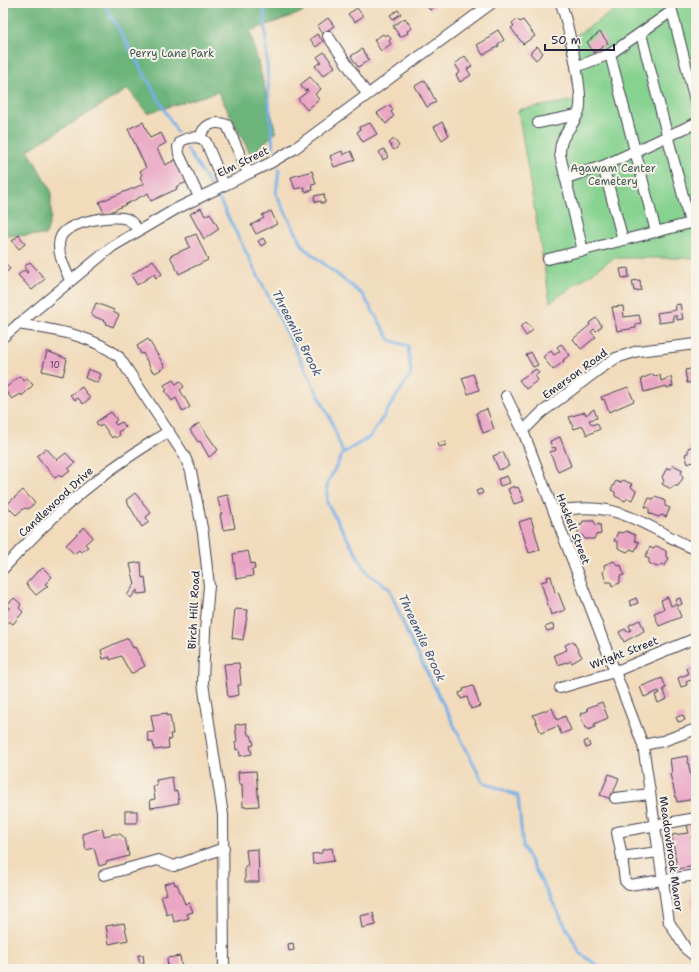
<svg xmlns="http://www.w3.org/2000/svg" width="699" height="972" viewBox="0 0 699 972" font-family="'Shantell Sans',sans-serif">
<style>
.green{fill:#86d290;stroke:#547a66}
.forest{fill:#6cb47a;stroke:#476b5a}
.lines{fill:none;stroke-linecap:round;stroke-linejoin:round}
.stream{stroke:#77b0e7;stroke-width:3}
.building{fill:#eaa6c5}
.minor-casing{stroke:#413e4e;stroke-width:12}
.minor{stroke:#fff;stroke-width:10}
.labels{text-anchor:middle;dominant-baseline:central;stroke-width:4;stroke-linejoin:round;paint-order:stroke}
.number-label{font-size:9px;fill:#54435e}
.park-label{font-size:11px;fill:#405754;stroke:#f7f3e8}
.street-label{font-size:11px;fill:#22223b;stroke:#f7f3e8}
.water-label{font-size:12px;font-style:italic;fill:#405477;stroke:#f7f3e8}
</style>
<rect width="100%" height="100%" fill="#f7f3e8"/>
<filter id="ink" filterUnits="userSpaceOnUse"><feTurbulence type="fractalNoise" baseFrequency=".025" numOctaves="2"/><feDisplacementMap in="SourceGraphic" scale="8" xChannelSelector="R" yChannelSelector="G"/><feConvolveMatrix kernelMatrix="1 2 1 2 8 2 1 2 1" color-interpolation-filters="sRGB"/></filter>
<filter id="wash" filterUnits="userSpaceOnUse"><feTurbulence type="fractalNoise" baseFrequency=".012" numOctaves="4" result="noise"/><feDisplacementMap in="SourceGraphic" scale="16" xChannelSelector="R" yChannelSelector="G"/><feGaussianBlur stdDeviation="0.9" result="paint"/><feColorMatrix in="noise" values="0 0 0 0 0 0 0 0 0 0 0 0 0 0 0 0 0 1.4 0 .05"/><feComposite in="paint" operator="in"/></filter>
<g filter="url(#wash)">
<rect width="100%" height="100%" fill="#f1dbbb"/>
<!-- green -->
<path class="green" d="M626,3h70v255h-82l-64,44 -32,-192 58,-10 -10,-58z"/>
<!-- forest -->
<path class="forest" d="M3,3h299l1,9 -53,19 26,101 -25,23 -33,-63 -71,21 -19,-24 -100,61 23,41v26l-5,18 -43,1z"/>
<g class="lines">
<!-- stream -->
<g class="stream">
<path d="M104,3l73,129"/>
<path d="M264,3l5,99 4,46"/>
<path d="M187,149l31,48 113,223 12,33 -16,31v19l41,71 21,14 19,47 75,147 35,14 5,51 57,106 22,16"/>
<path d="M279,169l-3,25 28,54 59,47 27,45 18,6 3,28 -41,63 -27,16"/>
</g>
</g>
<g id="blocks">
<!-- building -->
<g class="building">
<path d="M425,3h14l-9,7z"/>
<path d="M357,8l6,8 -8,6 -7,-8z"/>
<path d="M398,10l3,4 -8,5 -3,-4z"/>
<path d="M328,18l6,8 -12,8 -5,-8z"/>
<path d="M405,18l7,10 -5,3 1,2 -8,4 -7,-11z"/>
<path d="M517,19l3,3 3,-2 12,16 -12,8 -12,-16 3,-2 -2,-3z"/>
<path d="M498,30l6,10 -6,4 1,2 -16,9 -6,-10 14,-8 -1,-2z"/>
<path d="M600,32l8,11 -14,10 -7,-11z"/>
<path d="M317,34l6,7 -7,6 -6,-8z"/>
<path d="M383,34l2,2 3,-2 3,5 -2,2 2,3 -10,7 -7,-11z"/>
<path d="M537,46l6,7 -7,7 -6,-7z"/>
<path d="M362,49l7,11 -11,7 -7,-11z"/>
<path d="M324,52l11,15 -12,9 -8,-10 6,-4 -4,-5z"/>
<path d="M465,56l7,10 -5,3 4,6 -11,7 -4,-7 4,-3 -5,-8z"/>
<path d="M310,77l11,12 -6,5 4,6 -12,10 -9,-11 10,-8 -1,-2 -2,2 -5,-6z"/>
<path d="M425,80l11,22 -9,5 -12,-21z"/>
<path d="M390,105l3,5 -2,2 3,4 -8,8 -9,-11z"/>
<path d="M143,122l7,16 11,-5 5,10 -9,5 8,17 12,-6 10,23 -11,5 1,2 -26,12 -3,-8 -43,22 -6,-13 45,-18 -4,-7 2,-2 -2,-4 6,-3 -18,-39z"/>
<path d="M442,122l7,13 -7,5 -8,-13z"/>
<path d="M370,123l7,11 -14,8 -6,-10 3,-2 -1,-3z"/>
<path d="M394,139l5,7 -5,4 -5,-7z"/>
<path d="M384,149l4,8 -5,3 -4,-8z"/>
<path d="M342,151l1,4 8,-4 4,9 -21,7 -4,-11z"/>
<path d="M312,171l4,13 -5,1 2,5 -8,2 -1,-5 -9,2 -4,-12z"/>
<path d="M324,194l1,9h-4v-2l-6,1 -1,-6z"/>
<path d="M201,208l4,8 5,-3 9,16 -15,10 -14,-25z"/>
<path d="M271,211l6,13 -21,10 -5,-9 13,-7 -2,-3z"/>
<path d="M196,234l12,26 -29,14 -9,-18 20,-9 -4,-9z"/>
<path d="M19,235l6,9 -6,5 -7,-8z"/>
<path d="M263,238l3,5 -5,3 -3,-5z"/>
<path d="M3,260l7,9 -5,4 -2,-3z"/>
<path d="M153,260l9,14 -6,4 -2,-4 -17,11 -6,-10z"/>
<path d="M30,262l15,17 -13,11 -14,-15 6,-5 3,3 1,-1 -4,-5z"/>
<path d="M628,268l1,9 -7,1 -2,-9z"/>
<path d="M640,280l1,10 -7,1 -2,-10z"/>
<path d="M96,303l18,7 -1,2 6,3 -6,12 -7,-3 1,-2 -16,-7z"/>
<path d="M680,304l3,15 -6,1v-4h-4l1,5 -15,2 -2,-10 19,-3 -1,-5z"/>
<path d="M623,306l1,11 15,-2 2,8 -5,1v4l-19,3 -5,-24z"/>
<path d="M596,318l6,8 -6,5 -2,-2 -3,3 5,5 -15,12 -8,-10 17,-14 -1,-2z"/>
<path d="M526,322l7,8 -7,6 -6,-9z"/>
<path d="M148,339l17,28 -10,6 -2,-3 -1,1 -9,-18 -2,1 -4,-8z"/>
<path d="M561,344l9,11 -7,5 1,1 -11,9 -10,-13 8,-6 3,4 6,-4 -3,-4z"/>
<path d="M47,351l20,8 -4,17 -21,-5z"/>
<path d="M531,352l7,13 -5,2 -7,-12z"/>
<path d="M696,368v14l-9,1 -2,-13z"/>
<path d="M88,369l13,5 -3,9 -13,-5z"/>
<path d="M536,369l3,4 -4,3 3,4 -12,9 -7,-9z"/>
<path d="M473,374l6,16 -11,4 -6,-16z"/>
<path d="M653,374l1,2 6,-1 1,6 10,-4 2,9 -6,2 -1,-2 -22,6 -3,-13z"/>
<path d="M20,376l4,5 3,-3 6,7 -11,11 -1,-2 -9,5 -8,-10z"/>
<path d="M173,380l3,4 4,-3 4,6 -4,3 10,17 -7,5 -7,-14 -4,3 -7,-10 2,-1 -3,-5z"/>
<path d="M82,387l8,11 -7,6 -5,-6 -3,2 -5,-5z"/>
<path d="M628,387l6,14 -25,11 -5,-13 -2,1 -1,-3z"/>
<path d="M487,409l7,20 -11,4 -7,-20z"/>
<path d="M594,409l3,9 -8,2 3,5 5,-2 3,6 -13,6 -4,-9 -9,3 -5,-12 16,-5 1,3z"/>
<path d="M111,412l6,8 -3,2 2,3 6,-3 4,5 -8,5 2,3 -4,3 -2,-2 -2,2 -9,-13 -4,2 -3,-5z"/>
<path d="M199,423l19,27 -9,7 -9,-16 -2,1 -8,-12z"/>
<path d="M560,437l11,29 -13,6 -8,-20 6,-2 -1,-3 -3,1 -2,-7z"/>
<path d="M445,441l1,4 -7,2 -1,-4z"/>
<path d="M696,445v21l-4,-4 -4,2 -3,-10 3,-1v-5z"/>
<path d="M46,448l11,12 9,-7 9,10 -7,6 2,2 -5,4 -4,2 -2,-2 -4,3 -18,-22z"/>
<path d="M503,452l6,14 -10,4 -6,-14z"/>
<path d="M673,465l10,5 -2,3 2,5 -5,8h-5l-2,3 -9,-5 2,-3 -2,-4 5,-9 4,1z"/>
<path d="M507,476l3,7 -10,3 -2,-7z"/>
<path d="M623,480l9,4 -1,3 5,4 -4,9 -4,-2 -3,3 -10,-5v-4l-4,-2 5,-9 4,2z"/>
<path d="M514,486l1,2 3,-1 6,14 -10,3 -6,-15z"/>
<path d="M481,489l2,4 -5,2 -2,-4z"/>
<path d="M23,490l12,13 -7,6 -2,-1 -3,1 -7,6 -10,-10z"/>
<path d="M135,493l16,20 -5,4 3,5 -7,5 -16,-27z"/>
<path d="M228,495l7,33 -12,2 -3,-16h2l-5,-17z"/>
<path d="M656,496l9,5v5l5,2 -4,9 -4,-2 -4,2 -9,-4v-5l-4,-1 4,-9 4,1z"/>
<path d="M531,518l9,32 -11,3 -10,-31z"/>
<path d="M583,521h11l2,4 4,-1 1,10 -5,1 -2,4h-9l-3,-4h-4v-10h4z"/>
<path d="M84,527l9,10 -8,7 3,3 -7,5 -2,-2 -5,4 -8,-9z"/>
<path d="M626,531l9,4v6l4,1 -4,9 -4,-2 -4,3 -9,-4v-6l-4,-1 4,-9 4,1z"/>
<path d="M657,546l9,5v6l3,1 -4,8 -3,-2 -5,3 -8,-4v-4l-4,-2 5,-10 3,2z"/>
<path d="M248,551l3,13 3,-1 1,6h-3l1,7 -17,3 -3,-25z"/>
<path d="M614,561l4,5 3,-1 3,10 -4,1v7l-8,3 -1,-4h-5l-3,-10 2,-3 -1,-4z"/>
<path d="M141,562l1,16 3,-1 2,16 -10,1v-4l-6,8 -4,-3 8,-11 -5,-20z"/>
<path d="M43,568l9,9 -7,7 3,2 -12,9 -10,-11 10,-11z"/>
<path d="M551,576l4,17 3,-1 7,18 -14,5 -10,-33 7,-2 -1,-3z"/>
<path d="M668,597l3,9 5,-2 5,13 -22,9 -5,-13 10,-4 -3,-9z"/>
<path d="M14,598l7,6 -2,4 4,4 -10,12 -4,-3 -5,6 -1,-12 7,-8 -3,-2z"/>
<path d="M636,598l2,5 -7,3 -2,-5z"/>
<path d="M680,598l2,6 -4,2 -3,-6z"/>
<path d="M235,609l13,1 -5,30 -11,-2z"/>
<path d="M640,620l4,11 -20,11 -5,-10 6,-3 2,3 4,-2 -2,-5z"/>
<path d="M553,624l1,5 -7,2 -2,-4z"/>
<path d="M128,638l5,10 2,-1 10,19 -14,8 -10,-18 -11,4v-3l-7,2 -2,-9z"/>
<path d="M573,641l9,16 -10,6 -1,-2 -4,2 -1,-1 -8,3 -4,-10 13,-5 -2,-5z"/>
<path d="M239,663l2,22h-3l1,10 -11,2 -4,-33z"/>
<path d="M696,664v14l-10,4 1,3 -6,2 -3,-9 10,-4 -2,-6z"/>
<path d="M662,678l4,10 -3,1 4,10 -9,4 -3,-8 5,-2 -1,-2 -15,6 -4,-10z"/>
<path d="M473,686l7,20 -9,3 -4,-12 -6,2 -2,-6 5,-2 -1,-2z"/>
<path d="M602,702l6,16 -14,6 1,3 -7,3 -1,-2h-2l-5,-14 8,-3 -1,-3z"/>
<path d="M552,708l5,12 8,-4 6,14 -10,4 -3,-8 -17,7 -8,-18z"/>
<path d="M167,713v3l3,-1 3,19h-3l1,5 -3,1 1,8 -15,2 -1,-8h-4l-2,-9 7,-1 -3,-17z"/>
<path d="M683,715l2,5 -7,2 -2,-5z"/>
<path d="M246,723l2,12h3l3,10 -4,1 2,8 -12,2 -1,-7 -3,1 -1,-8 2,-1 -2,-16z"/>
<path d="M588,740l2,6 -4,2 -2,-6z"/>
<path d="M687,756l8,43 -18,3 -7,-28 2,-1 -2,-14z"/>
<path d="M256,771l3,35 -16,1 -1,-23h-3l-1,-12z"/>
<path d="M609,774l10,4 -8,21 -11,-4z"/>
<path d="M172,777l2,15 3,-1 2,12 -28,5 -1,-8 5,-1 -2,-13h4l-1,-6z"/>
<rect x="125" y="811" width="12" height="12"/>
<path d="M696,823v43l-19,3 -5,-34 17,-2 -2,-8z"/>
<path d="M102,828l2,8 9,-2h7l5,4 4,18 -23,6v2l-7,2 -5,-18 -8,2 -4,-16z"/>
<path d="M332,848l2,13 -21,3 -1,-10 10,-1v-3z"/>
<path d="M258,849l1,33h-14v-16h3l-2,-16z"/>
<path d="M174,881l1,4 2,-1 8,20 4,-2 4,10 -6,2 2,4 -15,4 -2,-9 -5,2 -6,-19 6,-2 -3,-10z"/>
<path d="M696,893v30h-1l-4,-29z"/>
<path d="M373,913l3,12 -14,3 -2,-12z"/>
<path d="M124,923l4,17 -19,4 -3,-18z"/>
<path d="M293,943l1,7 -5,1 -1,-7z"/>
<path d="M138,955h5l1,7 -4,1z"/>
<path d="M180,956l2,13h-14l-1,-11z"/>
</g>
</g>
</g>
<g filter="url(#ink)">
<use href="#blocks" fill-opacity="0" stroke="#413e4e" stroke-width="1"/>
<g class="lines">
<defs>
<g id="minor">
<path d="M561,3c6,19 24,92 18,108 -6,18 -20,23 -19,44l23,96"/>
<path d="M641,34l49,189"/>
<path d="M328,36l39,58"/>
<path d="M610,54l46,178"/>
<path d="M576,67l34,-13 62,-43 24,93"/>
<path d="M538,123l39,-8"/>
<path d="M200,138c3,-13 14,-18 27,-13l21,48"/>
<path d="M603,166l20,74"/>
<path d="M566,178l37,-12 93,-43"/>
<path d="M199,197l-20,-43 -1,-7 3,-6c9,-4 19,-6 25,1l18,43"/>
<path d="M548,259l147,-37"/>
<path d="M70,280c-5,-12 -14,-28 -10,-41 4,-17 52,-25 67,-20 5,2 8,7 11,11"/>
<path d="M18,324c35,6 73,10 101,33l65,98 7,16 12,62 6,53 -4,45 -2,52 20,132 1,154"/>
<path d="M3,337l110,-91 63,-37 96,-47 22,-13 198,-146"/>
<path d="M506,396l17,35 120,314 26,177 17,27 10,8"/>
<path d="M523,431l18,-18 60,-45 15,-10 22,-7 58,-7"/>
<path d="M554,511c44,-7 64,-2 103,19 13,6 25,15 39,19"/>
<path d="M3,569c28,-31 59,-62 93,-88 23,-19 48,-34 73,-50"/>
<path d="M560,688l54,-16 82,-34"/>
<path d="M643,745l20,-4 33,-12"/>
<path d="M615,798l35,-4"/>
<path d="M658,852l-36,5 -5,-25 79,-14"/>
<path d="M622,857l3,24 4,4 67,-10"/>
<path d="M104,875l54,-15 16,6 50,-18"/>
</g>
</defs>
<!-- minor casing -->
<use href="#minor" class="minor-casing"/>
<!-- minor -->
<use href="#minor" class="minor"/>
</g>
</g>
<g class="labels">
<!-- number labels -->
<g class="number-label">
<text x="55" y="365">10</text>
</g>
<!-- park labels -->
<g class="park-label">
<text x="172" y="53">Perry Lane Park</text>
<text x="613" y="168">Agawam Center<tspan x="613" dy="13">Cemetery</tspan></text>
</g>
<!-- street labels -->
<g class="street-label">
<text transform="translate(243 162) rotate(-26)">Elm Street</text>
<text transform="translate(575 374) rotate(-36)">Emerson Road</text>
<text transform="translate(56 502) rotate(-43)">Candlewood Drive</text>
<text transform="translate(573 529) rotate(69)">Haskell Street</text>
<text transform="translate(194 610) rotate(-87)">Birch Hill Road</text>
<text transform="translate(624 653) rotate(-21)">Wright Street</text>
<text transform="translate(671 854) rotate(82)">Meadowbrook Manor</text>
</g>
<!-- water labels -->
<g class="water-label">
<text transform="translate(297 333) rotate(63)">Threemile Brook</text>
<text transform="translate(422 638) rotate(65)">Threemile Brook</text>
</g>
</g>
<!-- margin -->
<rect width="699" height="972" fill="none" stroke="#f7f3e8" stroke-width="16"/>
<!-- scale -->
<path d="M545 44v6h69v-6" fill="none" stroke="#22223b" stroke-width="2"/>
<text x="551" y="44" font-size="12" fill="#22223b" stroke="#f7f3e8" stroke-width="3" paint-order="stroke">50 m</text>
</svg>
